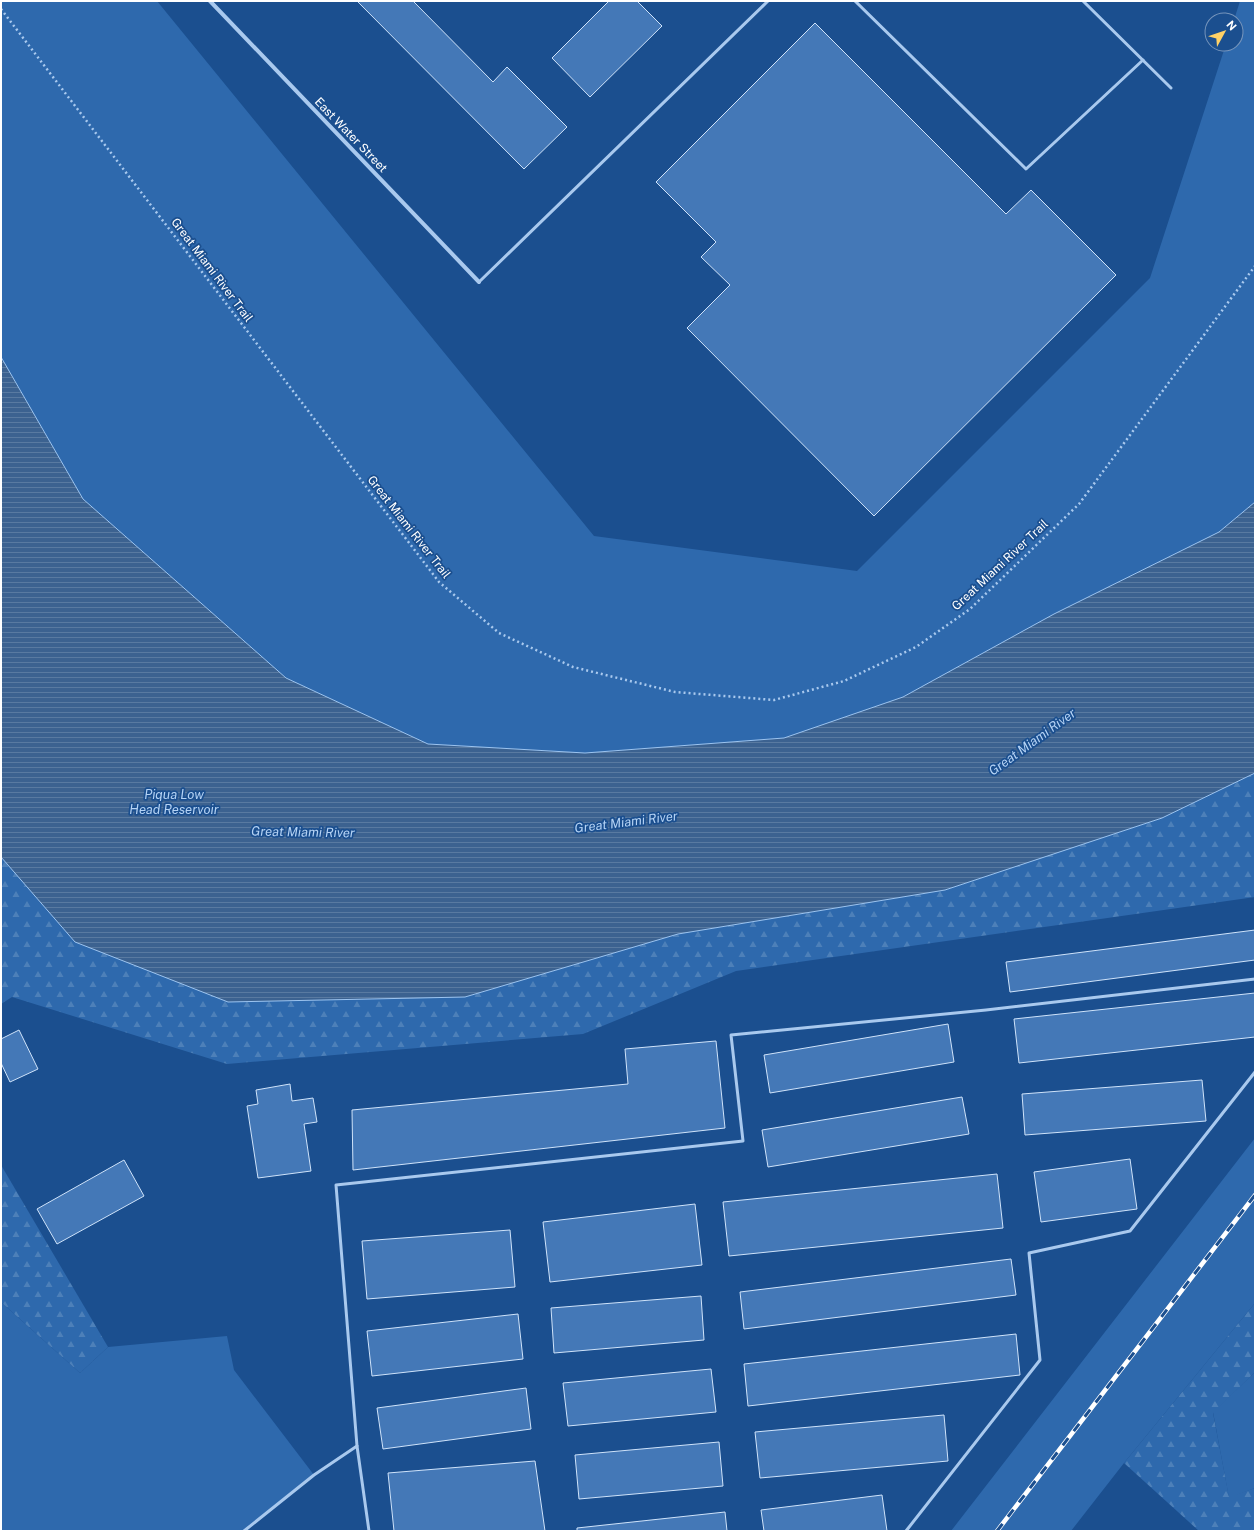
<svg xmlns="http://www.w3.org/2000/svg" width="1256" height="1532" viewBox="0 0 1256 1532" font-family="'Public Sans',sans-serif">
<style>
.grass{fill:#2e69ad}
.forest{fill:url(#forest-firs)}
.water{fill:url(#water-rules);stroke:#9cc4f0}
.building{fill:#4478b7;stroke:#cfe3fa}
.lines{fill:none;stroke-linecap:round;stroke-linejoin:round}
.path{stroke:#a9c9ee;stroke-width:2.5;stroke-dasharray:2 3;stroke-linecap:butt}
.lane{stroke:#a9c9ee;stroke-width:3}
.street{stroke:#a9c9ee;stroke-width:4}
.rail-casing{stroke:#fff;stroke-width:4.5}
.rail{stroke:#1b4f8f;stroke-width:3;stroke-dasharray:9;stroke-linecap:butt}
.labels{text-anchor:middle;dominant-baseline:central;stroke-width:3.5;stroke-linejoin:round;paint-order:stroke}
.street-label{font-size:12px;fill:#fff;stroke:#1b4f8f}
.water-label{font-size:13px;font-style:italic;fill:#b5d3f5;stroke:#1b4f8f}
</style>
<defs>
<pattern id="forest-firs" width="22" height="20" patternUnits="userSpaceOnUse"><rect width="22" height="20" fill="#2e69ad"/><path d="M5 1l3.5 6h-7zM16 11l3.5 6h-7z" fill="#4d80b9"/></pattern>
<pattern id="water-rules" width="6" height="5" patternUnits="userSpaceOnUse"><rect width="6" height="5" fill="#3c6290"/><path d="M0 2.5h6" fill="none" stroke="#597aa1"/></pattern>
</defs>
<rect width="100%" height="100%" fill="#1b4f8f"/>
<!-- grass -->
<g class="grass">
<path d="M1,1h156l437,535 263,35 293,-293 76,-234h10v-24h-2l6,-19h15v501l-36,30 -165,82 -151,83 -119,41 -199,15 -157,-9 -142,-66 -203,-179 -82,-142z"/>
<path d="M1255,1138v165l-131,160 -53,68h-120z"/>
<path d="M1,1302l79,71 28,-26 119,-11 7,34 80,105 -70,56h-243z"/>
<path d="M1255,1372v116l-26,10 -16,-86z"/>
</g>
<!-- forest -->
<g class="forest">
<path d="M1255,773v124l-519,74 -153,63 -356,30 -215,-67 -11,7v-147l74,85 390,55 213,-63 267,-44 217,-72z"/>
<path d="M1,1165l107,182 -28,26 -79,-71z"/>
<path d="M1255,1303v69l-42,41 16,84 26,-9v43h-56l-75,-68z"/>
</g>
<!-- water -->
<path class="water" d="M1,357l82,142 203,179 142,66 157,9 199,-15 119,-41 151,-83 165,-82 36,-30v271l-93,45 -217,72 -267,44 -213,63 -237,5 -153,-60 -74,-85z"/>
<!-- building -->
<g class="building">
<path d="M357,1h56l80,81 14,-15 60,60 -43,42z"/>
<path d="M609,1h28l25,25 -72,71 -38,-39z"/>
<path d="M815,23l191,191 25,-24 85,85 -242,241 -187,-188 43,-43 -29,-28 15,-15 -60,-60z"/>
<path d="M1255,930v30l-245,32 -4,-30z"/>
<path d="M1255,993v44l-236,26 -5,-44z"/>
<path d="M948,1024l6,38 -184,31 -6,-38z"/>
<path d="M19,1030l19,39 -28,13 -9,-19v-24z"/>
<path d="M716,1041l9,87 -372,42 -1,-60 276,-26 -3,-35z"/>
<path d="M1202,1080l4,41 -181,14 -3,-41z"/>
<path d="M290,1084l2,17 21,-3 4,24 -13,2 7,47 -53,7 -11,-72 11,-2 -2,-14z"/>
<path d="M962,1097l7,37 -201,33 -6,-37z"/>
<path d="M1130,1159l7,50 -96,13 -7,-50z"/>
<path d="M124,1160l20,36 -87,48 -20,-35z"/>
<path d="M997,1174l6,54 -274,28 -6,-54z"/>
<path d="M695,1204l7,61 -152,17 -7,-60z"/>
<path d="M510,1230l5,57 -148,12 -5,-58z"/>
<path d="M1011,1259l5,36 -272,34 -4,-37z"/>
<path d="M701,1296l3,44 -150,13 -3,-45z"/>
<path d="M518,1314l5,45 -151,17 -5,-45z"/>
<path d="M1016,1334l4,41 -272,31 -4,-42z"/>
<path d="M711,1369l5,43 -148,14 -5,-43z"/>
<path d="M526,1388l5,41 -148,20 -6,-41z"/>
<path d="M944,1415l4,46 -188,17 -5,-46z"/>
<path d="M719,1442l4,44 -144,13 -4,-44z"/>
<path d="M535,1461l10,70h-151l-6,-58z"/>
<path d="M882,1495l5,36h-123l-3,-21z"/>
<path d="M725,1512l2,19h-150v-3z"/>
</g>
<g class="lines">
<!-- path -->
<path class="path" d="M1,9l438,573 60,51 74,34 102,25 99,8 70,-19 72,-34 54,-38 109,-105 176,-238"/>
<!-- lane -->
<g class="lane">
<path d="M855,1l171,168 117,-109"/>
<path d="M1083,1l88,87"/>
<path d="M479,282l289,-281"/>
<path d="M244,1531l70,-56 43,-29"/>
<path d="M369,1531l-12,-85 -21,-261 407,-44 -12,-106 255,-25 269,-31"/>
<path d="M906,1531l134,-171 -11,-107 101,-22 125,-159"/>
</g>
<!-- street -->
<path class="street" d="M210,1l269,281"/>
<defs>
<path id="rail" d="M997,1531l258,-336"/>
</defs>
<!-- rail casing -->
<use href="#rail" class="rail-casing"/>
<!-- rail -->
<use href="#rail" class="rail"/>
</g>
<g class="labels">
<!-- street labels -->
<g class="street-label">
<text transform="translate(351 135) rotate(46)">East Water Street</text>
<text transform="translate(212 270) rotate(53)">Great Miami River Trail</text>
<text transform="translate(409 527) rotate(52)">Great Miami River Trail</text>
<text transform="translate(1000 565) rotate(-43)">Great Miami River Trail</text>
</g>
<!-- water labels -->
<g class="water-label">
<text transform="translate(1032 742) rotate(-36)">Great Miami River</text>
<text x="174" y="794">Piqua Low<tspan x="174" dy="15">Head Reservoir</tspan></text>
<text transform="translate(626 822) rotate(-7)">Great Miami River</text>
<text transform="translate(303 832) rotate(1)">Great Miami River</text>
</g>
</g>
<!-- border -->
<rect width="1256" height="1532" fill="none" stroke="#ffffff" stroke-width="4"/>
<!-- north arrow -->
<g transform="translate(1224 32) rotate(50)"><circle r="19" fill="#1b4f8f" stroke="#7695bc"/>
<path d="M0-3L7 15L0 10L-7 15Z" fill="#ffd166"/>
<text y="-6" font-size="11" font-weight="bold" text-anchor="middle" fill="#ffffff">N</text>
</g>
</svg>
